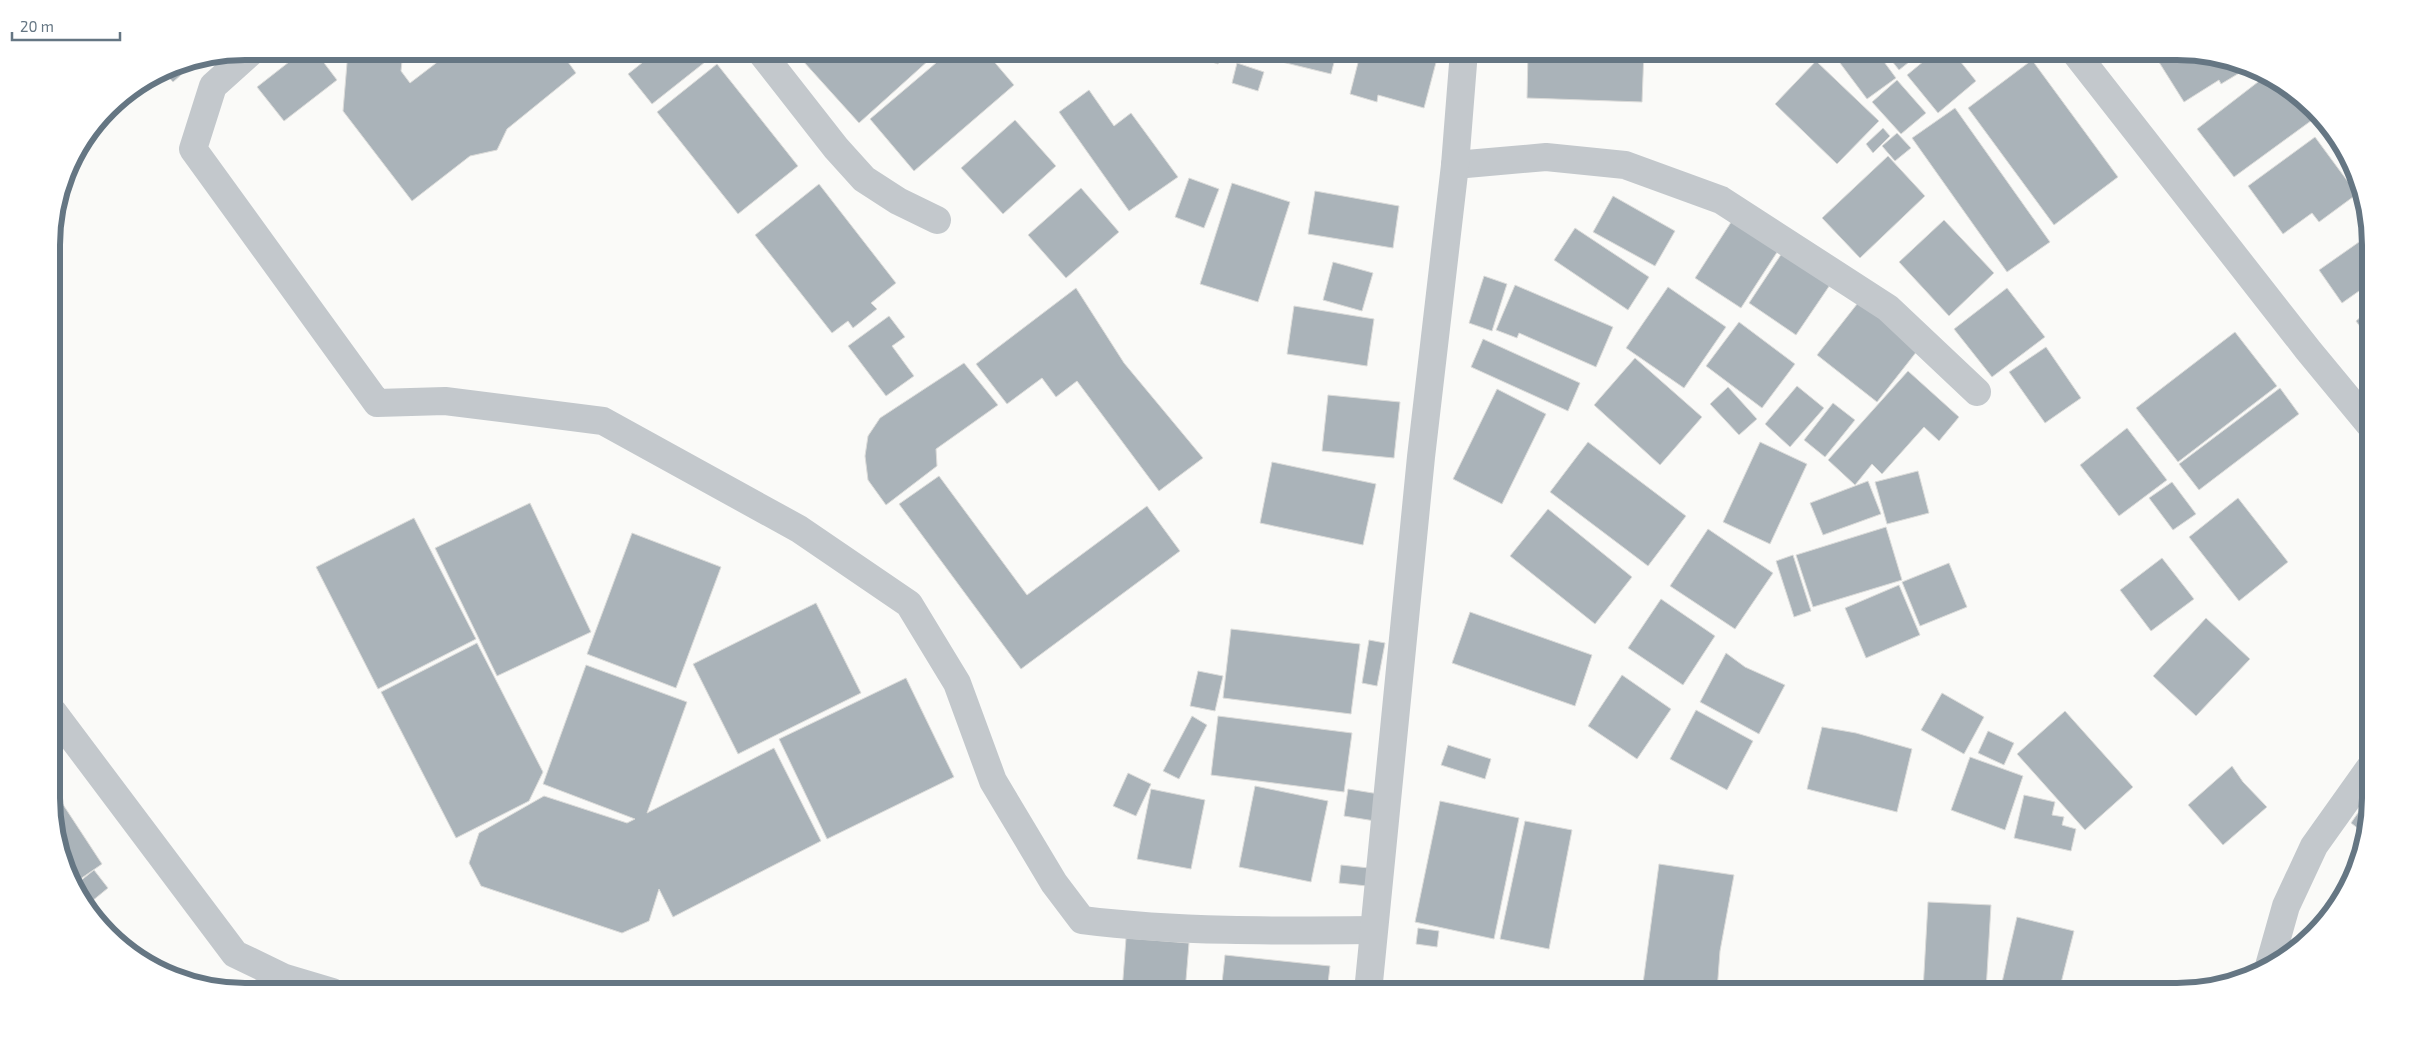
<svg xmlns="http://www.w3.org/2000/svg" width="2422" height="1043" viewBox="0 0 2422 1043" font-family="'Exo 2',sans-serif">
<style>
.building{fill:#aab3b9;stroke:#dcdcda}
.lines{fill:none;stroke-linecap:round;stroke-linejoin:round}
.street{stroke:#c3c8cc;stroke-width:28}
.rim{fill:none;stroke:#657683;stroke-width:6}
</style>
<rect width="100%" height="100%" fill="#fafaf8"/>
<!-- building -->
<g class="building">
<path d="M303,51h12l22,29 -53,41 -27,-34z"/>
<path d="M348,51h55l-2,20 9,12 34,-26 -5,-6h121l16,22 -69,56 -10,21 -27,6 -58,45 -69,-90z"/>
<path d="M657,51h62l-67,53 -24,-30z"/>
<path d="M794,51h145l-80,72z"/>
<path d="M950,51h35l29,34 -100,86 -44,-52z"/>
<path d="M1180,51h42l-4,13z"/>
<path d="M1250,51h87l-6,23 -82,-20z"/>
<path d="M1361,51h78l-15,57 -46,-13 -1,7 -27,-8z"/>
<path d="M1528,51h116l-2,51 -115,-4z"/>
<path d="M1831,51h45l20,27 -29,21z"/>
<path d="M1884,51h39l-24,19z"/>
<path d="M1936,51h16l24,30 -38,32 -31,-38z"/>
<path d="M2152,51h25l74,15 -30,18 -2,-4 -35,22z"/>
<path d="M198,60l-25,22 -10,-11 8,-5z"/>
<path d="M2032,60l86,117 -64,48 -86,-117z"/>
<path d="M1816,61l63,60 -42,43 -62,-60z"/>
<path d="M1237,63l27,9 -6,19 -26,-8z"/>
<path d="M717,64l81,102 -60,48 -81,-102z"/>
<path d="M2267,75l28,16 24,24 -85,62 -37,-48z"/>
<path d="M1897,80l29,33 -25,21 -29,-32z"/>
<path d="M1089,90l25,36 17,-13 47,64 -49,34 -70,-99z"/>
<path d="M1955,108l95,134 -43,30 -95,-134z"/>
<path d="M1015,120l41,46 -53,48 -42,-46z"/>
<path d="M1883,128l7,8 -17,17 -7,-9z"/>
<path d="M1897,133l14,15 -16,13 -13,-15z"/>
<path d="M2315,137l42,57 -38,28 -7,-9 -29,21 -35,-48z"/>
<path d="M1888,156l37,40 -65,62 -38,-40z"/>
<path d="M1189,178l30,11 -15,39 -29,-11z"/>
<path d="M1232,183l58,19 -32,100 -58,-18z"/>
<path d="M819,184l77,99 -25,20 6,6 -24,19 -5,-7 -16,12 -77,-98z"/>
<path d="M1081,188l38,44 -53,46 -38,-43z"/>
<path d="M1315,191l84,15 -6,42 -85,-14z"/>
<path d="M1613,196l62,35 -20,35 -62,-34z"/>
<path d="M1737,213l46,30 -42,65 -46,-30z"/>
<path d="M1944,220l50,53 -45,43 -50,-54z"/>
<path d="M1575,228l74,49 -21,33 -74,-50z"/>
<path d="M2369,235v49l-27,19 -23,-33z"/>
<path d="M1786,247l48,32 -38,56 -47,-32z"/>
<path d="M1333,262l40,11 -11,38 -39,-11z"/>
<path d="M1484,276l23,8 -15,47 -23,-8z"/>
<path d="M1515,285l98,42 -17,40 -77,-34 -2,5 -21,-8z"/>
<path d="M1668,287l58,40 -42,61 -58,-40z"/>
<path d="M1076,288l48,75 79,95 -44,33 -82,-110 -21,16 -14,-19 -35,26 -31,-40z"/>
<path d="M2007,288l38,49 -53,40 -38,-48z"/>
<path d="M1861,299l60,47 -44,56 -60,-47z"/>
<path d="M1294,306l80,13 -7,47 -80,-12z"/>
<path d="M2369,310v29l-13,-18z"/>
<path d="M889,316l16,21 -13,9 22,30 -28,20 -38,-50z"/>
<path d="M1739,322l56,42 -33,44 -56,-42z"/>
<path d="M2235,332l42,54 -99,76 -42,-54z"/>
<path d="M1483,339l97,44 -12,28 -97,-44z"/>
<path d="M2046,347l35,51 -36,25 -36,-51z"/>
<path d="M1635,358l67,59 -42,48 -66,-60z"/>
<path d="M964,363l34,42 -62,44 1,17 -51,39 -18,-25 -3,-24 3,-20 12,-18z"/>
<path d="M1908,371l51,46 -20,24 -15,-14 -42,47 -10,-10 -17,21 -27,-25z"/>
<path d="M1797,386l27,22 -34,39 -25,-23z"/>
<path d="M1728,387l29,32 -18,16 -29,-31z"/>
<path d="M2280,388l19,26 -100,76 -20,-26z"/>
<path d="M1497,389l49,25 -44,90 -49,-25z"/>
<path d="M1328,395l72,7 -6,56 -72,-7z"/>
<path d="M1833,403l22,17 -30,37 -21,-17z"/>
<path d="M2127,428l40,52 -48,36 -39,-51z"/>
<path d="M1588,442l98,74 -38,50 -98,-74z"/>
<path d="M1760,442l47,22 -37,80 -47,-22z"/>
<path d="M1272,462l104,22 -13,61 -103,-22z"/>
<path d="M1918,471l11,42 -42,11 -12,-42z"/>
<path d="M939,476l88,119 120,-89 33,45 -159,118 -122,-165z"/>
<path d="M1868,481l13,33 -58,21 -13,-32z"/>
<path d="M2172,482l24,32 -23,16 -24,-32z"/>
<path d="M2238,498l50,64 -49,39 -50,-64z"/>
<path d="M530,503l61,129 -94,44 -62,-128z"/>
<path d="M1548,509l84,68 -37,47 -85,-68z"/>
<path d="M414,518l62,121 -98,50 -62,-122z"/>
<path d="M1886,527l16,53 -89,27 -17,-52z"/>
<path d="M1708,529l65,44 -38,56 -65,-43z"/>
<path d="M632,533l89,34 -45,121 -89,-34z"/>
<path d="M1793,555l18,56 -17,6 -18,-56z"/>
<path d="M2162,558l32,41 -43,32 -31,-41z"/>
<path d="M1949,563l18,44 -47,19 -18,-44z"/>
<path d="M1899,585l21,50 -54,23 -21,-50z"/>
<path d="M1661,599l54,37 -32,49 -55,-37z"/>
<path d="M816,603l45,90 -123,61 -45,-90z"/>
<path d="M1470,612l122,43 -17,51 -123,-43z"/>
<path d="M2206,618l44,41 -54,57 -43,-40z"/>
<path d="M1231,629l129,15 -9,70 -128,-16z"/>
<path d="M1369,640l16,3 -8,43 -15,-3z"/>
<path d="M477,643l66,129 -14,29 -73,37 -75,-146z"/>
<path d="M1726,653l19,14 40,18 -26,49 -59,-32z"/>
<path d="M586,665l101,37 -40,111 127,-65 47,93 -148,76 -14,-28 -10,32 -27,12 -141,-47 -12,-23 10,-30 65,-37 83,27 8,-4 -92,-35z"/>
<path d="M1198,671l25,5 -8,35 -25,-5z"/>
<path d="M1622,675l49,34 -34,50 -49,-33z"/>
<path d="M906,678l48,99 -127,62 -48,-100z"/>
<path d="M1942,693l42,24 -20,37 -43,-24z"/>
<path d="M1696,710l57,31 -26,49 -57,-31z"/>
<path d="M2065,711l68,76 -48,43 -68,-76z"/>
<path d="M1192,716l15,9 -28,54 -16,-8z"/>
<path d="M1218,716l134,17 -8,59 -133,-17z"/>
<path d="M1822,727l34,6 56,16 -15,63 -90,-23z"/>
<path d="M1988,731l26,12 -10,22 -26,-12z"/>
<path d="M1448,745l43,14 -6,20 -44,-14z"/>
<path d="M1970,757l53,19 -18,54 -54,-20z"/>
<path d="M2232,766l11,16 24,25 -44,38 -35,-40z"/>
<path d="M1128,773l23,11 -15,32 -23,-10z"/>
<path d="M1255,786l73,15 -17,81 -72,-15z"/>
<path d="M1151,789l54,11 -14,69 -54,-10z"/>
<path d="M1348,789l31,5 -4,27 -31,-5z"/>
<path d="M2024,795l31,7 -3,13 12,2 -2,8 14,4 -5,22 -57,-13z"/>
<path d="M2369,797l2,2 -7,34 -13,-10z"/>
<path d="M1440,801l79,17 -25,121 -79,-17z"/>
<path d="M62,803l40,61 -29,20 -7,-11 -13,-49v-15z"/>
<path d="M1525,821l47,9 -23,119 -49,-10z"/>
<path d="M1659,864l75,11 -14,76 -3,40h-75z"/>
<path d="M1341,865l28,3 -2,18 -28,-3z"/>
<path d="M94,870l14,18 -22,18 -12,-20z"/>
<path d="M2350,883l-12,21 -6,-7z"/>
<path d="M1928,902l63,3 -5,86h-63z"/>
<path d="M2017,917l57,14 -15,60h-59z"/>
<path d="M1418,928l21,3 -2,16 -21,-3z"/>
<path d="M1126,938l63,5 -4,49h-63z"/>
<path d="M1225,955l105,11 -3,26h-106z"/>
</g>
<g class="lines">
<!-- street -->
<g class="street">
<path d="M252,51l-39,35 -20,63 184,254 68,-2 158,20 196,108 110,75 48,79 36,98 61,102 28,37c97,12 193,11 291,10"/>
<path d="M760,51l76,97 28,31 34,22 39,19"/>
<path d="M2074,51l234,299 62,75"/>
<path d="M1455,165l91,-8 79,8 96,35 167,108 89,84"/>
<path d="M53,712l182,242 50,24 47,14"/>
<path d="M2269,966l17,-60 28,-60 57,-80"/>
<path d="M1368,992l53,-535 34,-292 9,-114"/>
</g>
</g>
<!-- crop -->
<path d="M0 0H2422V1043H0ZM245 60H2177A185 185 0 0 1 2362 245V798A185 185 0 0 1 2177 983H245A185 185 0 0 1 60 798V245A185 185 0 0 1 245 60Z" fill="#fff" fill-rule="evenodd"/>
<path class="rim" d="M245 60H2177A185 185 0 0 1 2362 245V798A185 185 0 0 1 2177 983H245A185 185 0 0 1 60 798V245A185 185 0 0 1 245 60Z"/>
<!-- scale -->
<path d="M12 32v8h108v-8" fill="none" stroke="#657683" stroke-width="2.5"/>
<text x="20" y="32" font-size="15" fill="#657683" stroke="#ffffff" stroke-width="4" paint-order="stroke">20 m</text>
</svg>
